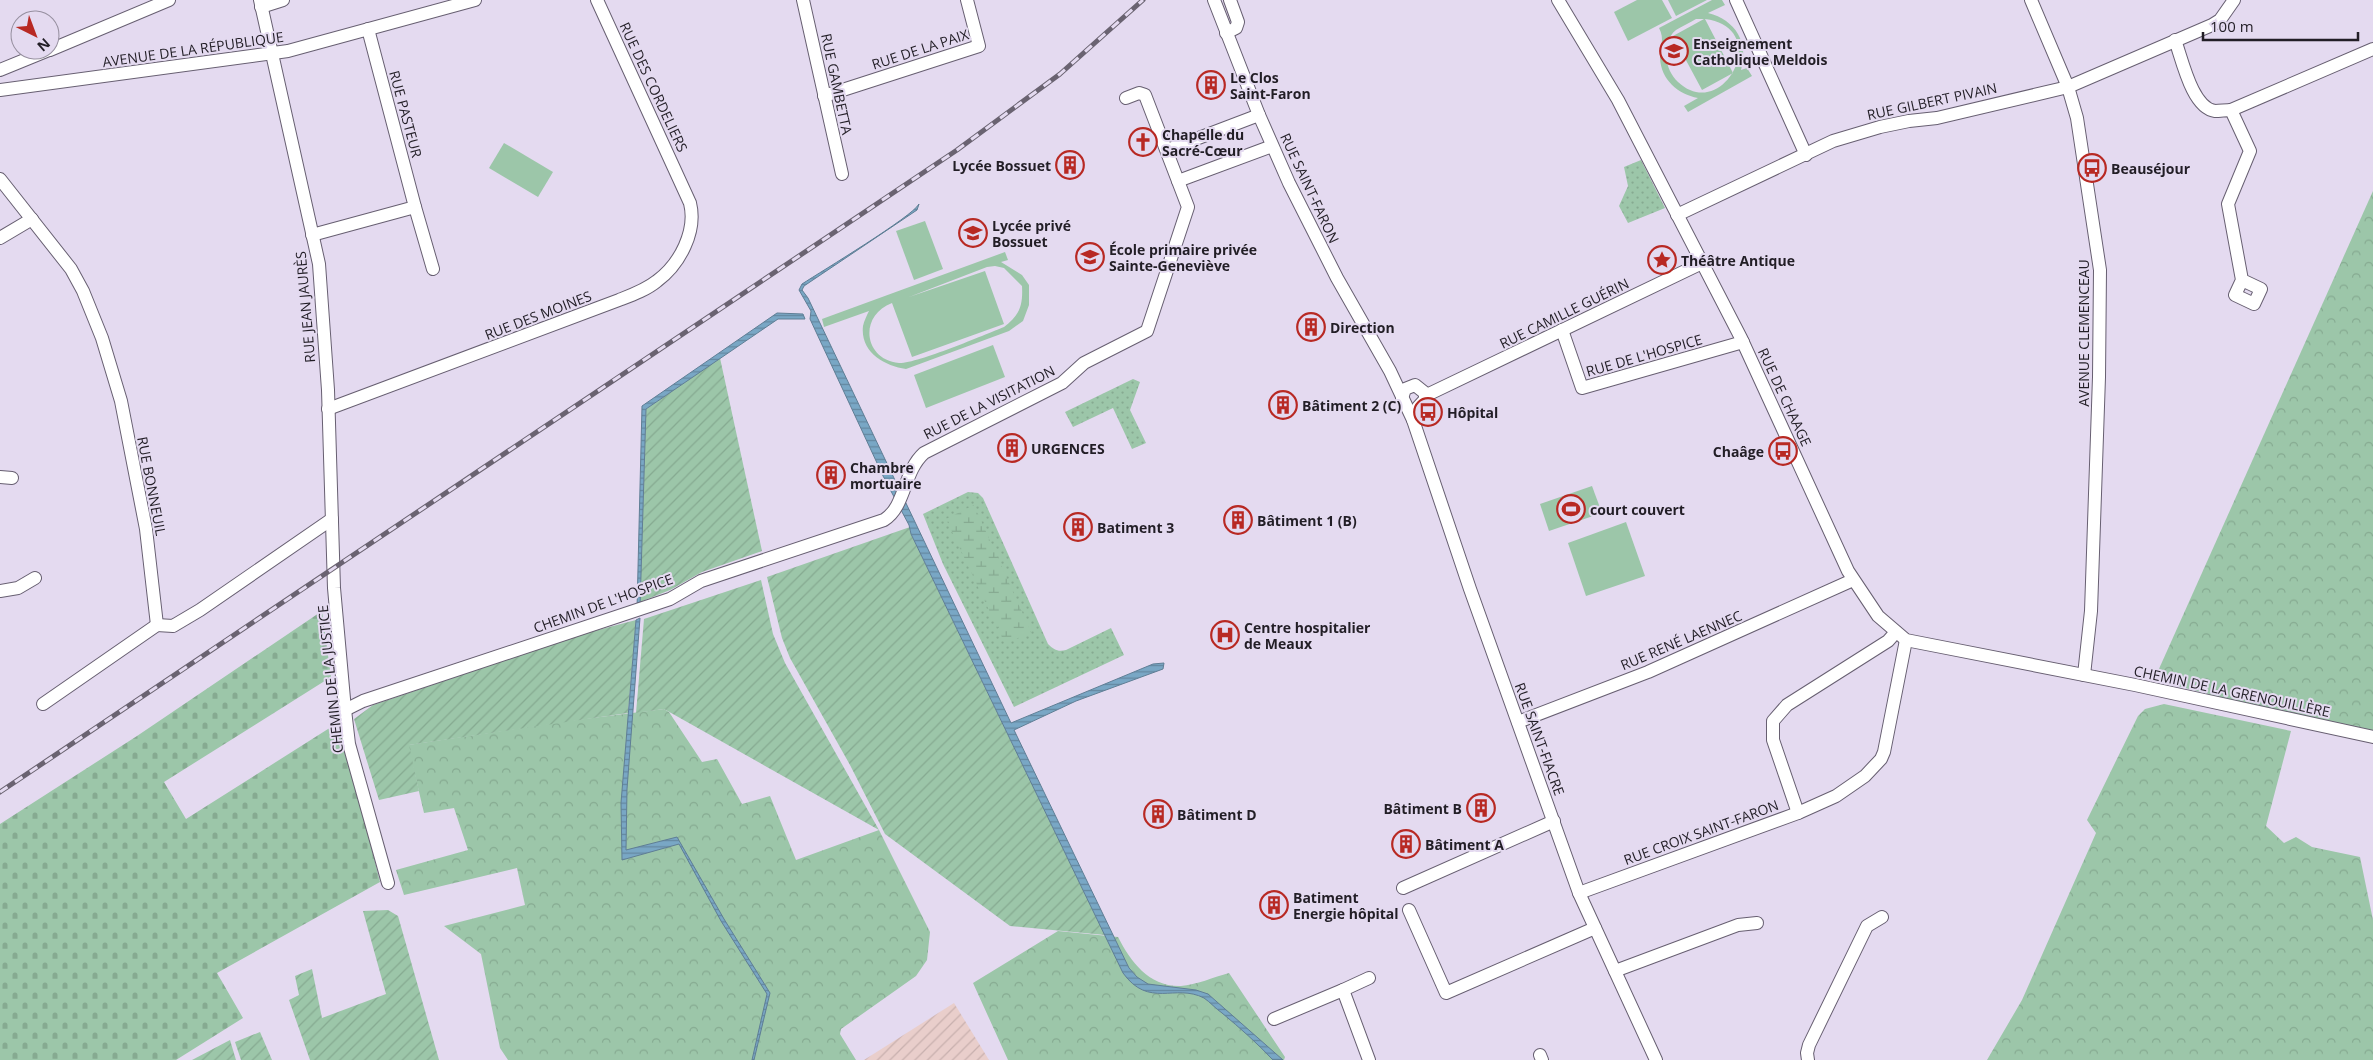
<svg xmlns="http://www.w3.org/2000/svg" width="2373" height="1060" viewBox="0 0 2373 1060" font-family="'Open Sans',sans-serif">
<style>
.industrial{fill:url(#industrial-furrows)}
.grass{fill:url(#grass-dots)}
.forest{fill:url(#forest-crowns)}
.wetland{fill:url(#wetland-marsh)}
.cemetery{fill:url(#cemetery-stones)}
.garden{fill:url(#garden-furrows)}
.pitch{fill:#9cc6a9;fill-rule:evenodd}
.water{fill:url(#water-rules);stroke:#5f7e95}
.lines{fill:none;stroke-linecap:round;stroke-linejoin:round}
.minor-casing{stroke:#675f71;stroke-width:14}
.minor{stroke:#fff;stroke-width:12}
.rail-casing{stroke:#6a6371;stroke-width:5}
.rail{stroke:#e4daf0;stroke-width:3;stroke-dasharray:9;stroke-linecap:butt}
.labels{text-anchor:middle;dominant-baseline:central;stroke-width:4;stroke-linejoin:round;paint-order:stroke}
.poi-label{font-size:14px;font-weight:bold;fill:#221e26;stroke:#e4daf0;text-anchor:start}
.street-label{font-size:14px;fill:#221e26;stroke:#e4daf0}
</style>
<defs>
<pattern id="industrial-furrows" width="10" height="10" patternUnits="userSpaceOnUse" patternTransform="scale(1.25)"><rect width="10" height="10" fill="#e9cecb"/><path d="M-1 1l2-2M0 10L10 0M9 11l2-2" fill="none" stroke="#c8b0ae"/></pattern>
<pattern id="grass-dots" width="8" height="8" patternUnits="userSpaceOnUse" patternTransform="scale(1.25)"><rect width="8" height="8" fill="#9cc6a9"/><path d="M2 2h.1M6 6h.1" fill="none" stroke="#86aa91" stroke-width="1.8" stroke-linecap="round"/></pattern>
<pattern id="forest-crowns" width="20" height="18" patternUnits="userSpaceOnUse" patternTransform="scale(1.25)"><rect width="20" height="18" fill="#9cc6a9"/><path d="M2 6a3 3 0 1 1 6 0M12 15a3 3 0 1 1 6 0" fill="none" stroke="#86aa91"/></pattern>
<pattern id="wetland-marsh" width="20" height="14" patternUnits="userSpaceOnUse" patternTransform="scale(1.25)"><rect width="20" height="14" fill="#9cc6a9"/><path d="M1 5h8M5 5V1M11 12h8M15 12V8" fill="none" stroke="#86aa91"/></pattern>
<pattern id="cemetery-stones" width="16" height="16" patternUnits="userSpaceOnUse" patternTransform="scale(1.25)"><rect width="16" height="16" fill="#9cc6a9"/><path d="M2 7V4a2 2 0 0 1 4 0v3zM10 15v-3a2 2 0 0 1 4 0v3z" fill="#86aa91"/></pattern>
<pattern id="garden-furrows" width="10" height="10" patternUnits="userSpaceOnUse" patternTransform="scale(1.25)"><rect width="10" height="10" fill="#9cc6a9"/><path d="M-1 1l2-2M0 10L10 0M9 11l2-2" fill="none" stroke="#86aa91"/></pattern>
<pattern id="water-rules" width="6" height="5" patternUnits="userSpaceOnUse" patternTransform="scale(1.25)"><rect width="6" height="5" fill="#79a7c5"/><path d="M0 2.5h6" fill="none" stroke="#6387a0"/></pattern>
</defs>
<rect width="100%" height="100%" fill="#e4daf0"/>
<!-- industrial -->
<path class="industrial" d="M954,1003l35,57h-125z"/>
<!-- grass -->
<g class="grass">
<path d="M1641,160l24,48 -37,15 -9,-17 9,-20 -4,-19z"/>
<path d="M1133,379l7,3 -10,28 16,33 -14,6 -19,-41 -40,19 -8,-15z"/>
<path d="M968,492l10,1 5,5 65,146c6,6 10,8 18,6l45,-22 13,27 -110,52 -71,-143 -20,-50z"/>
</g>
<!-- forest -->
<g class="forest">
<path d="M2373,191v540l-110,-23 -109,-28z"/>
<path d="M2164,704l127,27 -25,95 18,17 12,-6 16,10 48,10 13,63v140h-386l35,-60 74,-167 -9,-13 51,-104 7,-7z"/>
<path d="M664,709l5,3 33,50 15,-3 25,45 28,-8 26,64 83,-30 51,102 -3,28 -11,16 -75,53 -1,5 16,26h-348l-8,-12 -19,-94 -37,-28 81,-21 -8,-37 -113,27 -8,-25 72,-20 -14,-42 -30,5 -16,-68 160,-24z"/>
<path d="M1058,931l60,6c13,25 31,50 63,49 15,-1 33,-9 48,-13l56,84 -1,3h-276l-35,-77z"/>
</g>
<!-- wetland -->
<path class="wetland" d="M974,505l57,127 -26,12 -59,-125z"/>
<!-- cemetery -->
<path class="cemetery" d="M322,611l9,66 -167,105 22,37 142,-90 13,-5 39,158 -163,91 26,45 -67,42h-176v-236l137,-88z"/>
<!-- garden -->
<g class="garden">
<path d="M720,358l42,193 -60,21 -32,18 -30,12 6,-193z"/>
<path d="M910,527l1,7 194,401 -95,-9 -125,-92 -35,-69 -60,-107 -8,-20 -15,-61z"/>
<path d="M761,580l12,54 12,29 94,167 -215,-121 -28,4 8,-94z"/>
<path d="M636,620l-8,93 -219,32 10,46 -40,9 -25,-81 19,-14 206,-70z"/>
<path d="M388,910l10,6 41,144h-129l-21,-60 10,-5 -4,-19 17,-7 10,49 64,-24 -23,-83z"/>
<path d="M260,1032l12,28h-31l-6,-18z"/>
<path d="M230,1040l6,20h-44z"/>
</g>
<!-- pitch -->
<g class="pitch">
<path d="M1637,0h25l10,18 -44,23 -14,-29z"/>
<path d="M1668,0h39l-31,16z"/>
<path d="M1712,0h10l3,5 -17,8c28,7 41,30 33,57l6,-2 5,8 -64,36 -4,-6 14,-8c-20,-4 -37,-18 -38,-40 0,-12 5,-19 -1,-30zM1696,19h8l-31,17 29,54 31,-17 -28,-54c69,9 18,105 -27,63 -13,-12 -18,-39 -2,-52 6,-4 14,-7 20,-11z"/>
<path d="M504,143l49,29 -15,25 -49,-29z"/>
<path d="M925,221l18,48 -29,11 -18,-49z"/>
<path d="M1005,252l3,8 -7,2 21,13 7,10v20l-6,16 -14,10 -103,38c-22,-3 -46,-17 -43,-43 1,-5 4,-11 6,-15l-45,16 -2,-8zM995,266l9,2 18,18c1,19 -2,29 -18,41 -20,8 -88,37 -105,36 -35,-3 -41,-47 -7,-60l20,54 92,-33 -19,-53 -76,26 78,-30z"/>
<path d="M993,345l12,32 -79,31 -12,-33z"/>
<path d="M1592,486l10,27 -53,18 -9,-27z"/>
<path d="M1626,522l19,54 -59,20 -18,-53z"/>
</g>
<!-- water -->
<g class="water">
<path d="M919,204l-2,6 -113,76 -2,4 6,8 203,425 142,-59 11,-1 -1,6 -87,32 -62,29 115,238 8,9 11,7 48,6 12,4 75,66h-10c-16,-17 -33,-32 -51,-47 -6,-4 -12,-11 -18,-15 -29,-15 -55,11 -81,-25l-212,-439 -2,-9 -25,-47 -74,-159 1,-8 -12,-21 3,-6c20,-13 110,-67 117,-80z"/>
<path d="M777,313l26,1 2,5h-27l-132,90 -6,199 -3,1 5,-203z"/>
<path d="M640,618l-13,171 -1,61 51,-13 47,82 46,74 -16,67h-2l15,-66 -46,-73 -42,-77 -57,16 -1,-57 15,-183z"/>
</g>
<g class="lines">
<defs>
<g id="minor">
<path d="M260,0l59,264 9,126 6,198 11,122 4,34 39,139"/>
<path d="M803,0l39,174"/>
<path d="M1214,0l45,115 30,68 48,95 53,93 23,49 57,169 109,304 77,167"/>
<path d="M1558,0l60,100 123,238 107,233 30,45 28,24 10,2 219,43 238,52"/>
<path d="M1736,0l70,155"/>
<path d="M2031,0l37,87 9,31 23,152 -1,107 -8,234 -7,64"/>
<path d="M261,7l22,-7"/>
<path d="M1226,33l10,-5 2,-6 -8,-22"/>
<path d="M2175,40c7,19 17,68 40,71 5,0 11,-1 16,-1l19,41 -22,53 14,76 19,9 -7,15 -19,-9 7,-15"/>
<path d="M50,50l119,-50"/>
<path d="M0,70l49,-20"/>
<path d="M0,90l288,-39 187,-51"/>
<path d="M824,96l155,-50 -12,-46"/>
<path d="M2231,110l142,-61"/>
<path d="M1167,150l92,-35"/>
<path d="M0,179l71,90 12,22 19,47 19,63 25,128 11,96"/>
<path d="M1178,181l94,-35"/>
<path d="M415,207l18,62"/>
<path d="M1677,215l156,-74 47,-14 29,-6 28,-3 131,-31 144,-62 8,-5 14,-20"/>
<path d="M312,235l103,-28 -47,-178"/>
<path d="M0,238l32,-19"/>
<path d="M1562,330l20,58 161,-46"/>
<path d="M1402,398l3,-9 10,-4 10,8v6"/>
<path d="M328,409l291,-109c13,-5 27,-10 38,-19 23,-17 40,-50 33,-78l-93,-203"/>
<path d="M1413,420l5,-13 13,-14 271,-130"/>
<path d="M0,477l12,1"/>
<path d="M0,591l18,-3 17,-10"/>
<path d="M157,625l16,1 27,-16 132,-91"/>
<path d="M43,704l114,-79"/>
<path d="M345,710l18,-9 307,-102 31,-18 183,-61c22,-14 19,-48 40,-67l138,-70 22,-20 63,-32 41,-124 -43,-112 -6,-2 -13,5"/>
<path d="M1518,722l130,-50 205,-92"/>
<path d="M1798,813l-25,-73v-19l14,-16 101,-64 8,-9"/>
<path d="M1403,888l151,-67"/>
<path d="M1579,893l219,-80 38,-17 29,-20 16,-17 3,-7 22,-112"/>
<path d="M1409,910l37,83 149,-65"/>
<path d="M1615,971l123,-46 19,-2"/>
<path d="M1343,990l26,-12"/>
<path d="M1274,1019l69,-29 26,70"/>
<path d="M1540,1055l2,5"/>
<path d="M1808,1060l-1,-7 2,-8 58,-119 15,-9"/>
</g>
</defs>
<!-- minor casing -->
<use href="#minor" class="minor-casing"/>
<!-- minor -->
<use href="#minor" class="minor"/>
<defs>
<path id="rail" d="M0,792l957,-642 103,-76 83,-74"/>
</defs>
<!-- rail casing -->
<use href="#rail" class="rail-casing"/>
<!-- rail -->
<use href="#rail" class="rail"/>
</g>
<!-- icons -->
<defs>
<symbol id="school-ring" viewBox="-11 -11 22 22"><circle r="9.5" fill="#e4daf0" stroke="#b82923" stroke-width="1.5"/><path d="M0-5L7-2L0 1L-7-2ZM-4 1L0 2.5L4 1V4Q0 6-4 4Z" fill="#b82923"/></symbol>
<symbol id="building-ring" viewBox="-11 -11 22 22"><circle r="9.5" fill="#e4daf0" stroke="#b82923" stroke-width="1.5"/><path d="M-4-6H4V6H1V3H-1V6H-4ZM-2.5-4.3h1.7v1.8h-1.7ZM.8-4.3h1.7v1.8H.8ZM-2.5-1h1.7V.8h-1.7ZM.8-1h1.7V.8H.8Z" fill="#b82923"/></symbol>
<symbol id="church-ring" viewBox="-11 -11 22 22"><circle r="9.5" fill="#e4daf0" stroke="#b82923" stroke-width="1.5"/><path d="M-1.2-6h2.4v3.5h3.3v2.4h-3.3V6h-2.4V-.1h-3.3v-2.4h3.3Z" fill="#b82923"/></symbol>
<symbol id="bus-ring" viewBox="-11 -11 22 22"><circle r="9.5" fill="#e4daf0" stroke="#b82923" stroke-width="1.5"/><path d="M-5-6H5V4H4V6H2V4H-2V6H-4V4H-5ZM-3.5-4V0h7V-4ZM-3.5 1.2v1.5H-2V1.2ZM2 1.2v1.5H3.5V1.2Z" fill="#b82923"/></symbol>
<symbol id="sight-ring" viewBox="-11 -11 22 22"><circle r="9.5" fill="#e4daf0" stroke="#b82923" stroke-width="1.5"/><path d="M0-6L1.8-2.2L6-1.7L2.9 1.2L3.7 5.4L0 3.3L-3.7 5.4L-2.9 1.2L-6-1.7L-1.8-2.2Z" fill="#b82923"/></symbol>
<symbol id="stadium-ring" viewBox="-11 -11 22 22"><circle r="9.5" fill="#e4daf0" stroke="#b82923" stroke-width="1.5"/><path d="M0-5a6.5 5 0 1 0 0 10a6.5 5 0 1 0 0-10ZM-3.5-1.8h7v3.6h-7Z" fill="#b82923"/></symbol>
<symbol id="hospital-ring" viewBox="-11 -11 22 22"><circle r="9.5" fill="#e4daf0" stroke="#b82923" stroke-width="1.5"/><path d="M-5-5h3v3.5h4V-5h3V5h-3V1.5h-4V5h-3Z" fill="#b82923"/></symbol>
</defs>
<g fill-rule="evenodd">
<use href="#school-ring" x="1658" y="35" width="32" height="32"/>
<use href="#building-ring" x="1195" y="69" width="32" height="32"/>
<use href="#church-ring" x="1127" y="126" width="32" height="32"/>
<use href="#building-ring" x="1054" y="149" width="32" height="32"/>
<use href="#bus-ring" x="2076" y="152" width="32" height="32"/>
<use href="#school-ring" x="957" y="217" width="32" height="32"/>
<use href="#school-ring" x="1074" y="241" width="32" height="32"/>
<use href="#sight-ring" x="1646" y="244" width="32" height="32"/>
<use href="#building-ring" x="1295" y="311" width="32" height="32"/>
<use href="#building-ring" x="1267" y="389" width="32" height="32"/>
<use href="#bus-ring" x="1412" y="396" width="32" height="32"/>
<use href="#building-ring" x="996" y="432" width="32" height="32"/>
<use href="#bus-ring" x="1767" y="435" width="32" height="32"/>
<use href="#building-ring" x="815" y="459" width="32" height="32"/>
<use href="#stadium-ring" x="1555" y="493" width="32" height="32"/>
<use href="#building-ring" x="1222" y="504" width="32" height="32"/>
<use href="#building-ring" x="1062" y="511" width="32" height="32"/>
<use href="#hospital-ring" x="1209" y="619" width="32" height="32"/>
<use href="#building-ring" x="1465" y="792" width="32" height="32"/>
<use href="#building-ring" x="1142" y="798" width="32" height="32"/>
<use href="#building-ring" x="1390" y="828" width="32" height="32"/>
<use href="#building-ring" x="1258" y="889" width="32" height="32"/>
</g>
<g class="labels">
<!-- poi labels -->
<g class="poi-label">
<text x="1693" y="43">Enseignement<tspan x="1693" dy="16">Catholique Meldois</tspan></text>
<text x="1230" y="77">Le Clos<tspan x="1230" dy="16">Saint-Faron</tspan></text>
<text x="1162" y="134">Chapelle du<tspan x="1162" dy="16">Sacré-Cœur</tspan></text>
<text x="1051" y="165" text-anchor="end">Lycée Bossuet</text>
<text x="2111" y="168">Beauséjour</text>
<text x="992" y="225">Lycée privé<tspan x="992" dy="16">Bossuet</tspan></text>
<text x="1109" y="249">École primaire privée<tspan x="1109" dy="16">Sainte-Geneviève</tspan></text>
<text x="1681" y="260">Théâtre Antique</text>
<text x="1330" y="327">Direction</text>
<text x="1302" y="405">Bâtiment 2 (C)</text>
<text x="1447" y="412">Hôpital</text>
<text x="1031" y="448">URGENCES</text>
<text x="1764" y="451" text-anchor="end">Chaâge</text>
<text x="850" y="467">Chambre<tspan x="850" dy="16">mortuaire</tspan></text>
<text x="1590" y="509">court couvert</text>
<text x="1257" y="520">Bâtiment 1 (B)</text>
<text x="1097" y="527">Batiment 3</text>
<text x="1244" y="627">Centre hospitalier<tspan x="1244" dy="16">de Meaux</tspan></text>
<text x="1462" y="808" text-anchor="end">Bâtiment B</text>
<text x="1177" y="814">Bâtiment D</text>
<text x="1425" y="844">Bâtiment A</text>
<text x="1293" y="897">Batiment<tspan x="1293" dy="16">Energie hôpital</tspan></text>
</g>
<!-- street labels -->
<g class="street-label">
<text transform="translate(193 49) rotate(-8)">AVENUE DE LA RÉPUBLIQUE</text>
<text transform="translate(920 49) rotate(-18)">RUE DE LA PAIX</text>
<text transform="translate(837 84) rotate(78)">RUE GAMBETTA</text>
<text transform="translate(654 87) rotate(65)">RUE DES CORDELIERS</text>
<text transform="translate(1932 101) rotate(-12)">RUE GILBERT PIVAIN</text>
<text transform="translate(406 114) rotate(75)">RUE PASTEUR</text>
<text transform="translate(1310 188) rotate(65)">RUE SAINT-FARON</text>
<text transform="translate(305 307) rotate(-95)">RUE JEAN JAURÈS</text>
<text transform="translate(1564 313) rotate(-26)">RUE CAMILLE GUÉRIN</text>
<text transform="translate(538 315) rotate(-21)">RUE DES MOINES</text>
<text transform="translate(2083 333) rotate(-90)">AVENUE CLEMENCEAU</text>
<text transform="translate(1644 355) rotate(-16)">RUE DE L'HOSPICE</text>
<text transform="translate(1785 397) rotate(65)">RUE DE CHAAGE</text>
<text transform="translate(989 402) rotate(-27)">RUE DE LA VISITATION</text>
<text transform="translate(152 486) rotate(79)">RUE BONNEUIL</text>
<text transform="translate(603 603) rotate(-20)">CHEMIN DE L'HOSPICE</text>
<text transform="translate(1681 640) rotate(-23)">RUE RENÉ LAENNEC</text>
<text transform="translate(330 679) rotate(-96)">CHEMIN DE LA JUSTICE</text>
<text transform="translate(2232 691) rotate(12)">CHEMIN DE LA GRENOUILLÈRE</text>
<text transform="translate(1540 739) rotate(70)">RUE SAINT-FIACRE</text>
<text transform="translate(1701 832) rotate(-20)">RUE CROIX SAINT-FARON</text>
</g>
</g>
<!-- north arrow -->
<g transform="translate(35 35) rotate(138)"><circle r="24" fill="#e4daf0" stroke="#968f9f"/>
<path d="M0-4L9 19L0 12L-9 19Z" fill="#b82923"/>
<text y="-8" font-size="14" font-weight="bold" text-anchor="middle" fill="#221e26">N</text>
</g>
<!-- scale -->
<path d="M2203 32v8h155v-8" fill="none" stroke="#221e26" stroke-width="2.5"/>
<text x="2210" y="32" font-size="15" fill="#221e26" stroke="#e4daf0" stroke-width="4" paint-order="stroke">100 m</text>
</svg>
